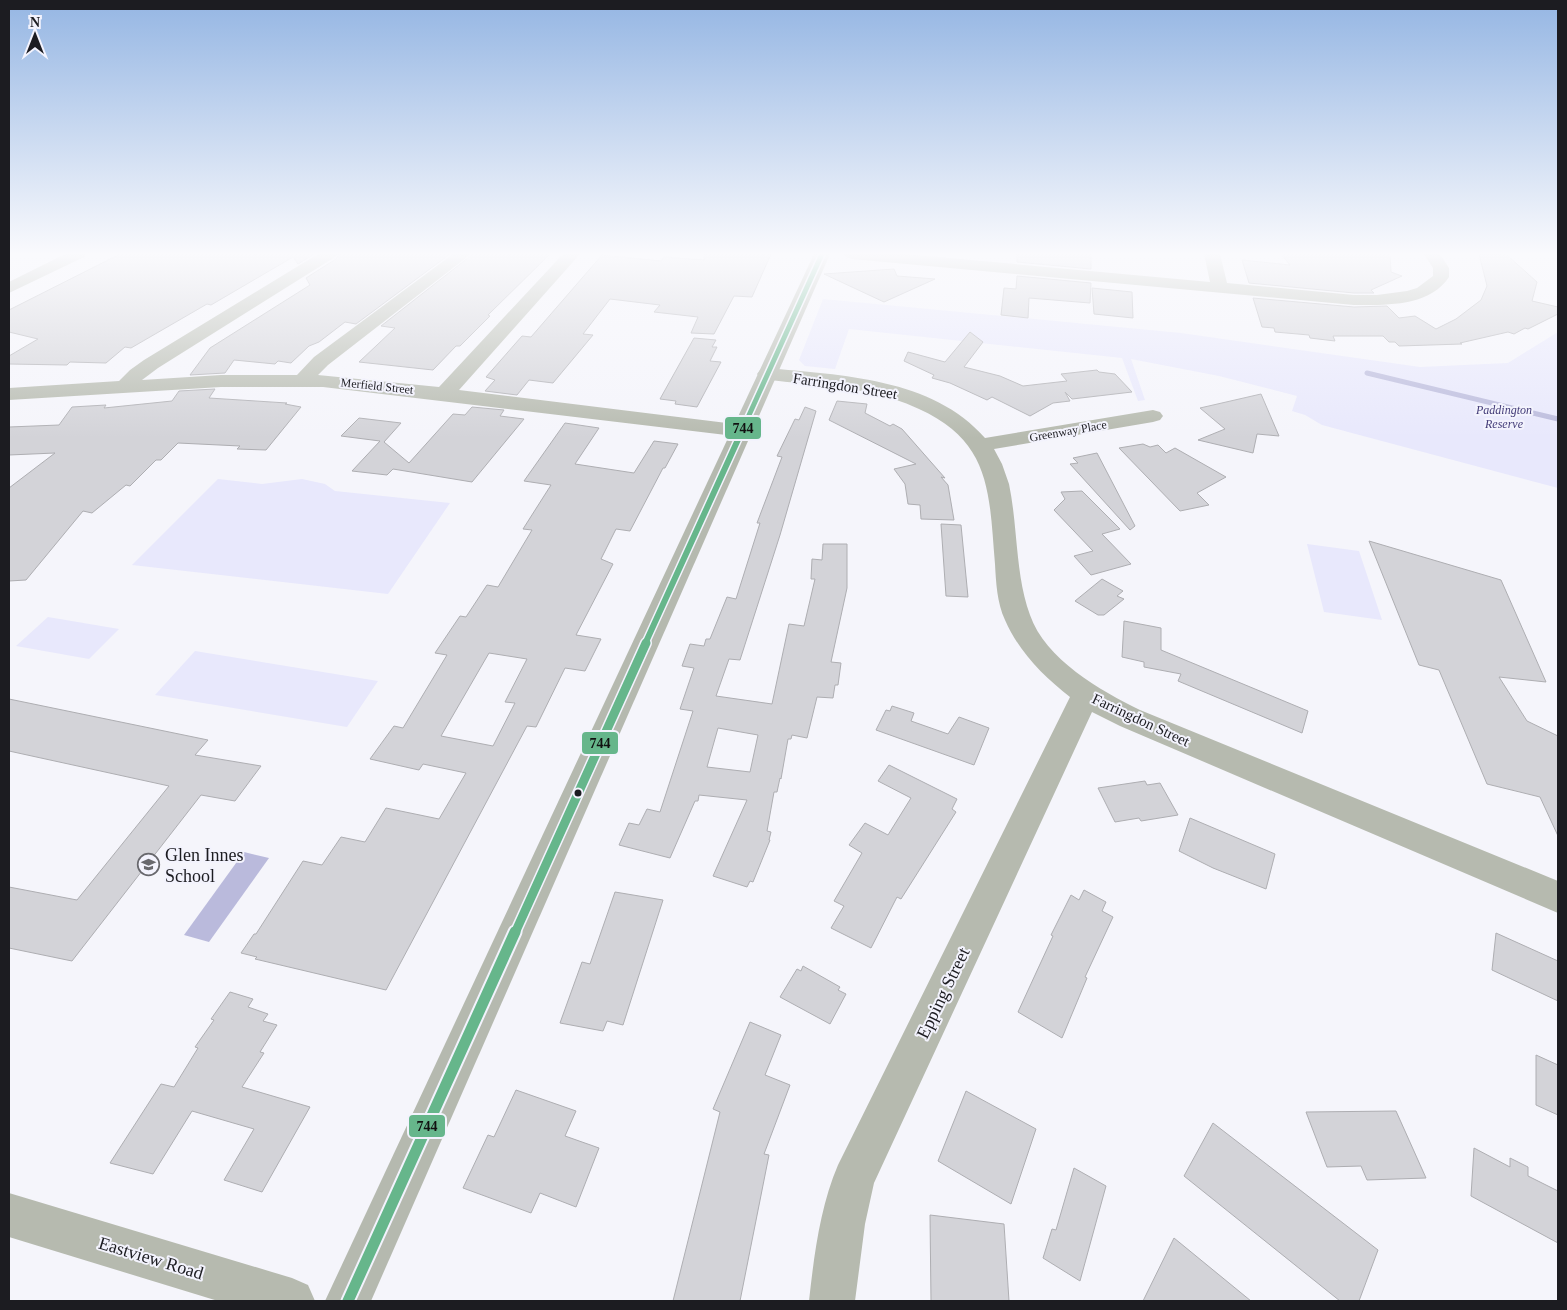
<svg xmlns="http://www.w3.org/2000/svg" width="1567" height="1310" viewBox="0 0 1567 1310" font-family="'Times New Roman',serif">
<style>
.green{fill:#e8e8fc}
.water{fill:#babadc}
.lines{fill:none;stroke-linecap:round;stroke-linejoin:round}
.stream{stroke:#babadc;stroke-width:5}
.building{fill:#d3d3d8;stroke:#aeaeb2;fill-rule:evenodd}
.minor{fill:#b6baaf;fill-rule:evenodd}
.secondary{fill:#b5b9af;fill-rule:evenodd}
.bus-1-far3-casing{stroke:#f3f3fd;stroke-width:8}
.bus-1-far2-casing{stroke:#f3f3fd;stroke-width:9}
.bus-1-far1-casing{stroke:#f3f3fd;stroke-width:12}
.bus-1-casing{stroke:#f3f3fd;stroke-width:15}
.bus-1-far3{stroke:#66b68b;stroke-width:5}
.bus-1-far2{stroke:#66b68b;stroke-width:6}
.bus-1-far1{stroke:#66b68b;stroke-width:9}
.bus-1{stroke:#66b68b;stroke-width:11}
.bus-dot{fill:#1c1c21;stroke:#f3f3fd;stroke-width:2}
.labels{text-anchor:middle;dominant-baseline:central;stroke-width:4;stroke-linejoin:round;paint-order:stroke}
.far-street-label{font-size:12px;fill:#1c1c21;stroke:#f3f3fd}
.far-park-label{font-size:12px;font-style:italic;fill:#433c78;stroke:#f3f3fd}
.street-label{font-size:15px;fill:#1c1c21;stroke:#f3f3fd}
.near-poi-label{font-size:18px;fill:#1c1c21;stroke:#f3f3fd;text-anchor:start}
.near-street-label{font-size:18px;fill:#1c1c21;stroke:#f3f3fd}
.line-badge{stroke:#f3f3fd;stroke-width:2}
.pale-badge-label{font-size:14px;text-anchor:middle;font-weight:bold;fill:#111}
</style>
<rect width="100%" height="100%" fill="#f5f5fb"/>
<!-- green -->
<g class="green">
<path d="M823,299l358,34 239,34 88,-4 50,-31v156l-236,-63 -17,-10 -13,-4 5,-15 -78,-20 -88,-17 14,41 -7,1 -16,-43 -273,-29 -14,40 -30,-3 -6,-6z"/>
<path d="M218,479l44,5 40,-5 23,5 10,7 115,12 -62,91 -256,-29z"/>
<path d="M1307,544l52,7 23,69 -58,-8z"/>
<path d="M48,617l71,12 -30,30 -73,-13z"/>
<path d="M195,651l183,30 -31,46 -192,-32z"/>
</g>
<!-- water -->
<path class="water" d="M244,852l25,6 -60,84 -25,-7z"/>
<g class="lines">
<!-- stream -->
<path class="stream" d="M1367,373l191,46"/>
</g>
<!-- building -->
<g class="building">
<path d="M120,254h194l-16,10 -5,-7 -82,48 -4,-1 -76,44 -6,-1 -19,16 -36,-1 -3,3 -58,-1v-8l29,-17 -29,-7v-22z"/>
<path d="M339,254h111l-94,70 -11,-2 -26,20 -10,4 -18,17 -13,-2 -3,3 -41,-4 -9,13 -35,2 20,-27 100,-63 -4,-7 30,-19z"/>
<path d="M473,254h77l-62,61 2,1 -30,30h-4l-23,24 -74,-8 36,-34 -14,-2z"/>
<path d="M704,254h67l-19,43 -18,-1 -20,38 -23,-1 7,-16 -44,-5 6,-7 -50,-6 -27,35 10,1 -40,48 -24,-3 -12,15 -32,-4 10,-11 -9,-3 36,-41 9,1 71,-82 59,6 3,-4 40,3z"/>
<path d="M1017,254h74v15l-74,-7z"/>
<path d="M1281,254h109l1,18 11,4 -31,14 3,3h-20l-105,-10 -7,-23 48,5z"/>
<path d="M1479,254l28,1 30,27 -5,19 26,6v7l-30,15 -3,-1 -11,6 -6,-2 -48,11 2,1 -63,2 -4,-4h-6l-6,-6h-50l2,5 -25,-3 -1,-3 -34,-3 -1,-4 -12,-1 -9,-29 101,9 33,-1 12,12 16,-2 21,13 20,-10 25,-19 6,-14z"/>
<path d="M894,269l3,7 38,3 -51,23 -60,-28z"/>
<path d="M1017,276l74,7 -1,20 -61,-5 -1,20 -27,-3 3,-27 12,1z"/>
<path d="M1092,288l40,4 1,26 -39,-4z"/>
<path d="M970,332l13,10 -19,25 36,9 23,10 44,-5 -6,-7 36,-4 2,2 16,2 17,18 -60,7 -7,-7 5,9 -17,2 -23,13 -38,-19 -5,3 -37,-17 -18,-5 2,-3 -30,-14 4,-9 37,10z"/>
<path d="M694,338l22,2 -4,7h5l-7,14 11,1 -24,45 -22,-3 1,-3 -16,-2z"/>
<path d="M215,389l-6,9 78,5 -2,1 16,3 -35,43 -29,-1 3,-3 -62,-3 -17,17h-5l-26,26 -4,-1 -34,28 -9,-2 -57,69 -17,1v-93l46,-35 -46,2v-28l50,-2 13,-18 34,-2 -2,3 68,-7 7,-10z"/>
<path d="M1261,394l18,42 -22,-2 -4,19 -55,-13 27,-11 -25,-21z"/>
<path d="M837,401l30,3 -2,9 25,13 3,-2 9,5 43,49 -4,-1 7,8 6,35 -33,-1 -1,-14 -12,-1 -3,-20 -11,-15 22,-5 -87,-44z"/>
<path d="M472,407l32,3 -4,6 24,3 -52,63 -79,-13 -6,6 -35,-4 28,-30 -39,-5 18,-18 42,5 -17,19 25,21 44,-49 12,1z"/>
<path d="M805,407l11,4 -36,124 -40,125 -11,-1 -13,37 56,8 17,-80 15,2 11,-47h-4l1,-20 10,1 1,-16h24v44l-16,74 10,1 -3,22h-3l-2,13 -16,-1 -10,41 -15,-3 -1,4h-3l-7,40 -1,-1 -3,14h-3l-7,39 4,1 -2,8h1l-17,42 -3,-1 -3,6 -34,-11 34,-76 -48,-5 -1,6h-3l-25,57 -51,-13 10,-22 10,2 8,-16 13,3 33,-101 -13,-2 14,-41 -12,-2 8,-22 14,2 2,-7h4l17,-42 9,2 24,-76h-3l25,-66 -5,-1 18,-37 4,1zM718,728l40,7 -8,37 -43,-5z"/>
<path d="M565,423l34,5 -24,36 59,9 20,-32 24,3 -13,24h-2l-33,63 -14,-2 -15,30 12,5 -37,71 25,4 -16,32 -20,-3 -29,59 -9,-1 -141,264 -131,-31 2,-2 -16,-4 13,-19h2l47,-73 19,4 19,-28 24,5 21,-34 53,11 27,-46 -43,-9 -4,6 -49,-11 24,-33 9,2 44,-73 -12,-2 25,-37 6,1 21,-32 11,2 34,-57 -9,-1 28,-44 -27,-4zM489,653l38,6 -22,43 10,1 -22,43 -52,-10z"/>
<path d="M1143,444l7,3 8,-2 8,8 9,-5 51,29 -29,16 12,12 -29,6 -61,-63z"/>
<path d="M1097,453l38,73 -5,4 -60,-66 8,-1 -5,-5z"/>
<path d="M1082,491l38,38 -18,5 29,30 -40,11 -17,-19 19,-5 -39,-41 11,-11 -4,-7z"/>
<path d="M941,524l20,1 7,72 -22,-1z"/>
<path d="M1369,541l132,39 45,102 -47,-5 28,44 31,15v100l-18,-39 -53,-13 -48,-114 -20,-5z"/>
<path d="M1102,579l21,12 -6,5 7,3 -20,16h-6l-23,-14z"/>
<path d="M1124,621l37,7v22l147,61 -6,22 -124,-52 3,-7 -37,-7v-5l-22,-5z"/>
<path d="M9,699l199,41 -13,15 66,11 -26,35 -34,-6 -129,166 -63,-13v-61l68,13 92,-114 -160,-35z"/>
<path d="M892,706l22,7 -3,8 37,13 11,-17 30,11 -15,37 -98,-35 10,-20 4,1z"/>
<path d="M889,765l68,34 -5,10 4,3 -55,87 -4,-2 -26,51 -40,-20 13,-22 -10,-5 28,-48 -13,-8 16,-22 23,12 23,-37 -33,-17z"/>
<path d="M1145,781l2,4 13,-2 18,32 -37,6 -2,-3 -24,4 -17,-34z"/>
<path d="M1190,818l85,36 -9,35 -53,-21 -34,-17z"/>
<path d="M1084,890l22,12 -4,9 11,6 -28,60 2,1 -25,60 -44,-26 35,-76 -2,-1 20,-40 8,5z"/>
<path d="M615,892l48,8 -40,125 -16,-4 -4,10 -43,-8 22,-61 8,2z"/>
<path d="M1496,933l62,28v40l-66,-31z"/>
<path d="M803,966l37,21 -2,3 8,4 -16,30 -50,-27 17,-28 4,2z"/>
<path d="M230,992l23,7 -5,8 20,7 -5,7 14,4 -17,27 4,1 -22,34 68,20 -48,85 -38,-12 30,-51 -62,-18 -39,63 -43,-11 51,-79 13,3 24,-39 -3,-1 19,-27 -3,-1z"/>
<path d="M750,1022l31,13 -16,40 25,10 -26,69 5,1 -29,146h-67l47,-189 -7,-3z"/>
<path d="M1536,1055l22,10v50l-22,-10z"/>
<path d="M516,1090l60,21 -11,25 34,12 -23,59 -36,-14 -9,20 -68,-25 25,-53 6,2z"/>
<path d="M966,1091l70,38 -25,75 -73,-43z"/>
<path d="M1396,1111l30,67 -59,2 -6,-14 -34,1 -21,-55z"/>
<path d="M1213,1123l165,127 -19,51h-19l-156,-125z"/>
<path d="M1474,1148l36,19v-9l18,9v9l30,15v52l-87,-47z"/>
<path d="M1074,1168l32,18 -26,95 -37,-23 9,-29 4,1z"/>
<path d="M930,1215l74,9 5,77h-78z"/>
<path d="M1174,1238l77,63h-108z"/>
</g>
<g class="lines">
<!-- minor -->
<g class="minor">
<path d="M65,254h21l-2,3 -75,36v-11z"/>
<path d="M318,254h19l-2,3 -177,111 -16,12 79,-5h76l17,-18 139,-103h18l-143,111 -10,10 121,12 124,-133h17l-121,136 284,35 7,2 4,4 -4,4 -7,2 -420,-50h-102l-212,13v-12l110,-7 11,-11 14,-10z"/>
<path d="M844,254h62l304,28 -6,-28h16l7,29 127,12h23l30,-4 10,-3 16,-12v-8l-9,-14h16l9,14v9c-20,30 -63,28 -95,28l-502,-46 -6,-2z"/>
<path d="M767,368c74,7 166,10 218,70l168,-28 7,2 3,4 -3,4 -7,2 -159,27 8,15 7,20c9,43 6,90 21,131 15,44 71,76 110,95l418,171v32l-438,-187 -28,-14 -218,471 -9,41 -10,77h-46c5,-45 11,-94 29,-136l232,-468c-27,-21 -51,-45 -65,-77 -8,-17 -9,-38 -10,-56 -6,-70 -3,-122 -76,-155 -33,-16 -70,-21 -106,-25 -18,-2 -36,-2 -53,-6l-3,-4 3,-4z"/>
<path d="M9,1193l283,85 16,7 7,16h-97l-209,-64z"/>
</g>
<!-- secondary -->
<path class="secondary" d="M814,254h16l-459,1047h-46z"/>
<defs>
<path id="bus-1-far3" d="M745,424l77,-170"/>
<path id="bus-1-far2" d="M645,644l101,-222"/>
<path id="bus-1-far1" d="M515,933l131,-290"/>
<path id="bus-1" d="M348,1301l167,-369"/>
</defs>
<!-- bus-1-far3 casing -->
<use href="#bus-1-far3" class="bus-1-far3-casing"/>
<!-- bus-1-far2 casing -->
<use href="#bus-1-far2" class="bus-1-far2-casing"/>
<!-- bus-1-far1 casing -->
<use href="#bus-1-far1" class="bus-1-far1-casing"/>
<!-- bus-1 casing -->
<use href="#bus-1" class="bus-1-casing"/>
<!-- bus-1-far3 -->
<use href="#bus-1-far3" class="bus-1-far3"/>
<!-- bus-1-far2 -->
<use href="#bus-1-far2" class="bus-1-far2"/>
<!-- bus-1-far1 -->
<use href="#bus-1-far1" class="bus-1-far1"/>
<!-- bus-1 -->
<use href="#bus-1" class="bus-1"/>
</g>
<!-- sky -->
<linearGradient id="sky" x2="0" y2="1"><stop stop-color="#95b6e3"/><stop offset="0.58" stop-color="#fafafd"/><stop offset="1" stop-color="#fafafd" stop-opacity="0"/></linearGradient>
<rect width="1567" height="438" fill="url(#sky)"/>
<!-- icons -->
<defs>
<symbol id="school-ring" viewBox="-11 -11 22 22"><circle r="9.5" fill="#f3f3fd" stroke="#68686d" stroke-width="1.5"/><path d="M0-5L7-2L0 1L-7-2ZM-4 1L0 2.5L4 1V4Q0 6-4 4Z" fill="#68686d"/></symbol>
</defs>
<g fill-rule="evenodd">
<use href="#school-ring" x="136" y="852" width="25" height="25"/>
</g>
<!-- markers -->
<circle class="bus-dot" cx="578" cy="793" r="4.5"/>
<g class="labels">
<!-- far-street labels -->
<g class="far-street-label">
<text transform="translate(377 386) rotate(6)">Merfield Street</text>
<text transform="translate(1068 431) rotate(-10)">Greenway Place</text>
</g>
<!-- far-park labels -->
<g class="far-park-label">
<text x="1504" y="410">Paddington<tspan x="1504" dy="14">Reserve</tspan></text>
</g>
<!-- street labels -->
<g class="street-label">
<text transform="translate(845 386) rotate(9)">Farringdon Street</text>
<text transform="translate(1141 720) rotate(25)">Farringdon Street</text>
</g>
<!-- near-poi labels -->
<g class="near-poi-label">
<text x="165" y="855">Glen Innes<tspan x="165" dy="21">School</tspan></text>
</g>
<!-- near-street labels -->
<g class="near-street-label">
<text transform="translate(943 993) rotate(-64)">Epping Street</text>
<text transform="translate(151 1258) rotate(17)">Eastview Road</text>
</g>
</g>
<g class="line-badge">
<rect x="724" y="416" width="38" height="24" rx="5" fill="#66b68b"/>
<rect x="581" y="731" width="38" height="24" rx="5" fill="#66b68b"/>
<rect x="408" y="1114" width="38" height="24" rx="5" fill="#66b68b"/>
</g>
<g class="pale-badge-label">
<text x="743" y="433">744</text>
<text x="600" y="748">744</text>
<text x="427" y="1131">744</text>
</g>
<!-- border -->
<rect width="1567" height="1310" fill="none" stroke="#1c1c21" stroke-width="20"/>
<!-- north arrow -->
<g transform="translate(35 35)" stroke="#f3f3fd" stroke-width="4" paint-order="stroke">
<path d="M0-4L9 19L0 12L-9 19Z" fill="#1c1c21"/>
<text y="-8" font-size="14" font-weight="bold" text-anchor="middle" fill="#1c1c21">N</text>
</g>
</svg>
